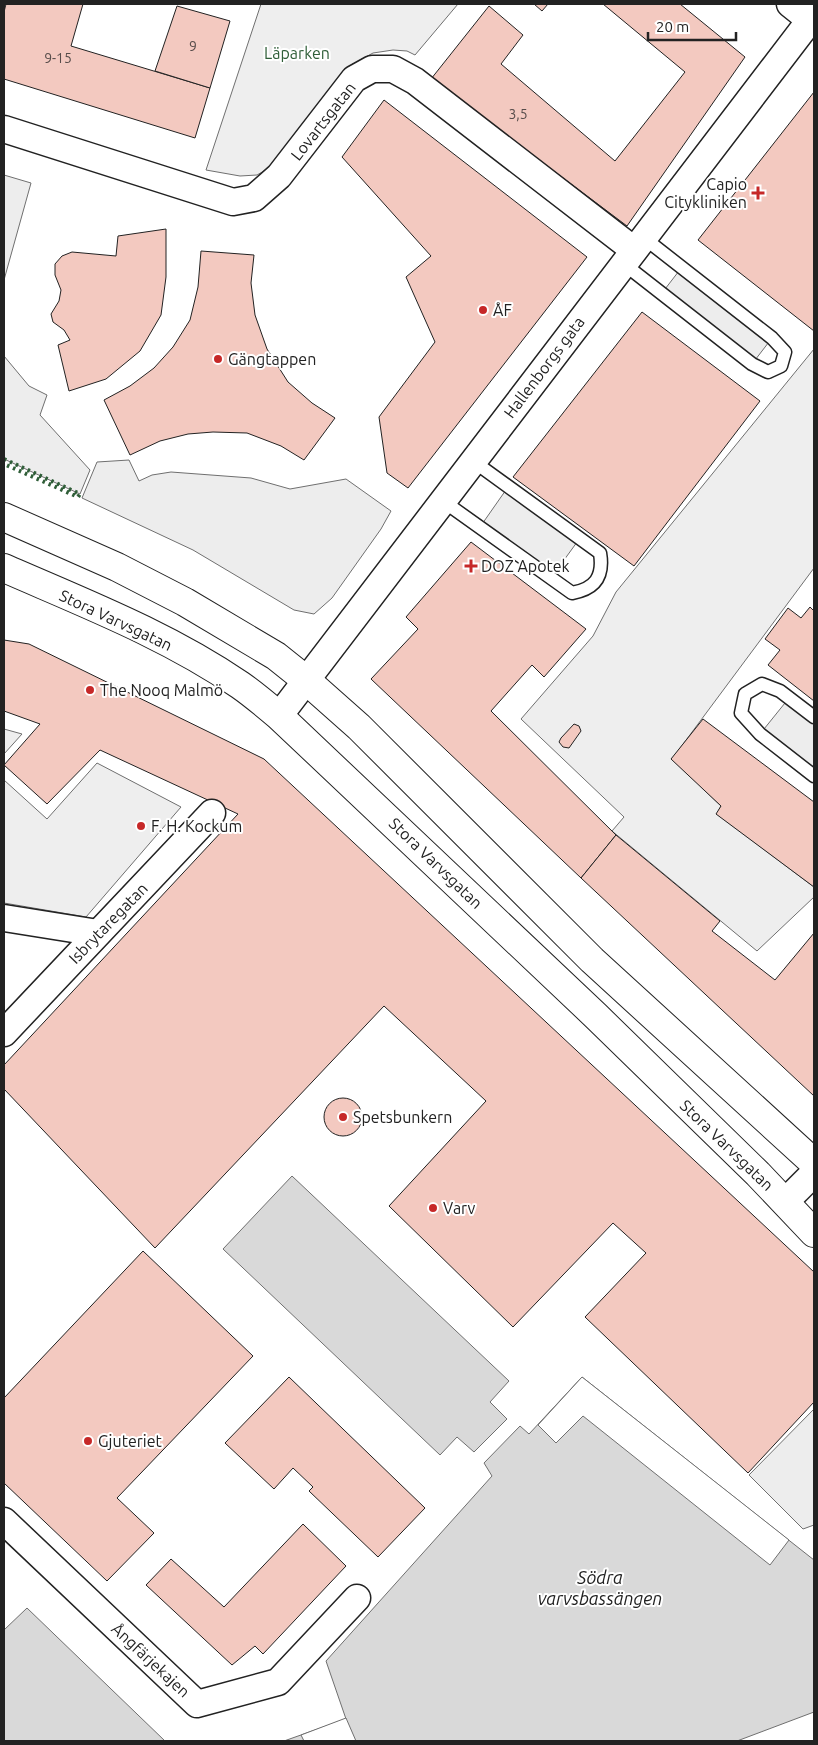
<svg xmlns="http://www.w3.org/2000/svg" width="818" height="1745" viewBox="0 0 818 1745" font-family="Ubuntu,sans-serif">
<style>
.green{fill:#eee;stroke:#6f6f6f}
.parking{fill:#ededed;stroke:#6f6f6f}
.water{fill:#d9d9d9;stroke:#6f6f6f}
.pier{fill:#fff;stroke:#6f6f6f}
.building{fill:#f3c9c0;stroke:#222}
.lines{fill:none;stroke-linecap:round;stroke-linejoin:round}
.lane-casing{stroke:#222;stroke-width:15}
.street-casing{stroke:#222;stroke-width:29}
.secondary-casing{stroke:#222;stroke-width:30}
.lane{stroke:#fff;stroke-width:12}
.street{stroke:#fff;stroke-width:26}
.secondary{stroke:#fff;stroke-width:28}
.hedge{stroke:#2f5e38;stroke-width:4;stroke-dasharray:2.5 4;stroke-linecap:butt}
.poi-dot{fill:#c62828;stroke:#fff;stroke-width:2}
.labels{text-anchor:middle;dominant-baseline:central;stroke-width:4;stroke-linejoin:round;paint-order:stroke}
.number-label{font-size:14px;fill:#564c4a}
.park-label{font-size:16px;fill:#2f5e38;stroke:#fff}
.street-label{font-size:16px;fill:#222;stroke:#fff}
.poi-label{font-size:16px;fill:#222;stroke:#fff;text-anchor:start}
.water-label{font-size:18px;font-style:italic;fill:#222;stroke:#fff}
</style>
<rect width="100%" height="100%" fill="#fff"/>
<!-- green -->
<g class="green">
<path d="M261,4h197l-43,51 -8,-4 -14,-1 -20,3 -22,12 -55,67 -25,35 -14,8 -17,1 -34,-6z"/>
<path d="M814,349v219l-142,191 49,47 -4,8 97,73v10l-57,54 -145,-120 12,-14 -103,-98 72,-83 23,-44z"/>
<path d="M4,729l18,5 -18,20z"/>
<path d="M97,763l84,44 -95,110 -82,-14v-123l43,39z"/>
</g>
<!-- parking -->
<g class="parking">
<path d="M4,175l27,8 -27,97z"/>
<path d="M682,267l90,71 -20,26 -90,-71z"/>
<path d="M4,356l25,30 18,9 -7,20 50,55 -10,24 -76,-35z"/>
<path d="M129,460l10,21 13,-6 19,-3 80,6 39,11 56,-10 45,32 -10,18 -49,69 -18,16 -20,-4 -101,-60 -111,-52 15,-36z"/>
<path d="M508,487l72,51 -29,40 -71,-51z"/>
<path d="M789,698l25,19v59l-54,-42z"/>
<path d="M814,1409v116l-11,4 -54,-54z"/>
</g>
<!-- water -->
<g class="water">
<path d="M292,1176l217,205 -19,21 17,17 -33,33 -17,-15 -17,18 -217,-206z"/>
<path d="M582,1377l232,183v152l-77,29h-453l62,-22 -20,-58 166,-185 -8,-13 36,-37 9,8z"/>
<path d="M27,1608l138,133h-161v-111z"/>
</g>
<!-- pier -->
<g class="pier">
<path d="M582,1377l207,163 -19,25 -187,-149 -27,27 -18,-18z"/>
<path d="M346,1718l10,23h-52l-3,-6z"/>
</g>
<!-- building -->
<g class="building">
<path d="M6,4h77l-12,42 139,42 -15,50 -191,-59v-67z"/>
<path d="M534,4h14l-6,7z"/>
<path d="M603,4h77l65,53 -118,169 -196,-147 58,-73 34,29 -22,29 114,97 70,-89z"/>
<path d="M177,6l53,15 -20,67 -55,-17z"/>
<path d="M814,92v239l-116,-91z"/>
<path d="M384,100l203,157 -179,231 -21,-15 -8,-56 56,-75 -29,-65 25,-21 -89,-99z"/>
<path d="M166,229v48l-5,38 -21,36 -34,28 -37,12 -11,-46 12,-5 -6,-10 -11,-8 -2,-8 8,-13 2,-11 -6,-15v-11l7,-8 10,-4 44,4 2,-20z"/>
<path d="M201,251l53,4 -3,28 4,32 12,34 21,33 24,21 23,15 -31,42 -23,-14 -34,-13 -34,-1 -25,2 -28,7 -30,14 -26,-55 26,-14 24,-18 19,-21 17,-27 8,-33z"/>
<path d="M642,312l118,89 -126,165 -121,-89z"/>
<path d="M471,542l115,87 -42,48 -12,-12 -41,46 125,124 -35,43 -210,-199 47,-50 -12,-12z"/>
<path d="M810,607l4,4v90l-46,-36 12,-15 -15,-11 23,-31 13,10z"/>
<path d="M4,640l25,4 235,115 550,513v130l-66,71 -163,-156 61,-64 -33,-30 -100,104 -124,-121 97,-105 -102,-95 -229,242 -151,-159v-24l234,-251 -138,-64 -53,54 -43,-39 36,-41 -36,-13z"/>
<path d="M703,719l111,83v85l-98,-73 5,-8 -50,-47z"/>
<path d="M574,724l5,2 2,5 -12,17 -6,-1 -4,-5 2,-4z"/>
<path d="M616,835l104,86 -8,10 63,49 39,-47v163l-233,-218z"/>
<circle cx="343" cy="1117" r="19"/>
<path d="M143,1251l110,105 -136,142 37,35 -47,48 -103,-98v-85z"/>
<path d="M289,1377l136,131 -47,49 -69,-66 4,-4 -20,-19 -19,21 -49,-46z"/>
<path d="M303,1524l43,42 -83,88 -8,-8 -23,19 -86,-80 25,-26 53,48z"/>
</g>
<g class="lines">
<defs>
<g id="lane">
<path d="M624,264l128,100 16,8 13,-6 4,-14 -13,-14 -128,-100"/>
<path d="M443,501l129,92c23,-4 32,-16 28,-40l-127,-92"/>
<path d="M814,717l-34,-26 -18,-7 -17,10 -4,19 19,21 54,42"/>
</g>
<g id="street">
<path d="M790,4l20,16"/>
<path d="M4,129l229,73 21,-4 25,-22 75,-97 18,-10h21l22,12 219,169"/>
<path d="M279,716l535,-701"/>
<path d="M4,918l94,15"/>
<path d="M4,1033l208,-220"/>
<path d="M785,1202l29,-29"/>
<path d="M4,1521l193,183 81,-22 79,-84"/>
</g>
<g id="secondary">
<path d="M4,517l113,50 68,35 91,54 30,24 53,47 233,233 222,203"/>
<path d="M4,568c80,35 163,67 236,117 13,9 26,20 39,31l317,300 162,158 56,59"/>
</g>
</defs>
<!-- lane casing -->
<use href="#lane" class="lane-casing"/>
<!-- street casing -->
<use href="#street" class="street-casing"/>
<!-- secondary casing -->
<use href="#secondary" class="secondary-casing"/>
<!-- lane -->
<use href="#lane" class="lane"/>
<!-- street -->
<use href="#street" class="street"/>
<!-- secondary -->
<use href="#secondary" class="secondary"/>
<!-- hedge -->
<path class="hedge" d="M4,459l76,35 -2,3 -74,-33"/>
</g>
<!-- markers -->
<g class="poi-dot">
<path d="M755.5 185.5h5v5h5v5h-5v5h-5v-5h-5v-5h5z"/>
<circle cx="483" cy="310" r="5"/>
<circle cx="218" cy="359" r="5"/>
<path d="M468.5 558.5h5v5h5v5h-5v5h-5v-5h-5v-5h5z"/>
<circle cx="90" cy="690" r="5"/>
<circle cx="141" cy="826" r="5"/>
<circle cx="343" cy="1117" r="5"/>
<circle cx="433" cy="1208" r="5"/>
<circle cx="88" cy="1441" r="5"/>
</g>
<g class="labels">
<!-- number labels -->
<g class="number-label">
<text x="193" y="46">9</text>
<text x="58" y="58">9-15</text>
<text x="518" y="114">3,5</text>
</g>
<!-- park labels -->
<g class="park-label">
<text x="297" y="53">Läparken</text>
</g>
<!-- street labels -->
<g class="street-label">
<text transform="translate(323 121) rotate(-52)">Lovartsgatan</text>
<text transform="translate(544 367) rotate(-53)">Hallenborgs gata</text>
<text transform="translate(116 620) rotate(25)">Stora Varvsgatan</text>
<text transform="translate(436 863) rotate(44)">Stora Varvsgatan</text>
<text transform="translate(108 923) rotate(-46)">Isbrytaregatan</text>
<text transform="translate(727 1145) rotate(44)">Stora Varvsgatan</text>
<text transform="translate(151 1660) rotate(43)">Ångfärjekajen</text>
</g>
<!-- poi labels -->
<g class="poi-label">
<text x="747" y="184" text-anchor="end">Capio<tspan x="747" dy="18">Citykliniken</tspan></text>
<text x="493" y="310">ÅF</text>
<text x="228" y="359">Gängtappen</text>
<text x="481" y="566">DOZ Apotek</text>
<text x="100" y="690">The Nooq Malmö</text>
<text x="151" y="826">F. H. Kockum</text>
<text x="353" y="1117">Spetsbunkern</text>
<text x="443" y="1208">Varv</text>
<text x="98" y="1441">Gjuteriet</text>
</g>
<!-- water labels -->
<g class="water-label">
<text x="600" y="1577">Södra<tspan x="600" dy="21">varvsbassängen</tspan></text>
</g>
</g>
<!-- border -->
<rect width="818" height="1745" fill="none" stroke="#222222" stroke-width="10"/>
<!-- scale -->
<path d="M648 32v8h88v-8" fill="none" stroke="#222222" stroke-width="2.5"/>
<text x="656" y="32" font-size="15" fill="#222222" stroke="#ffffff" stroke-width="4" paint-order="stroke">20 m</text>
</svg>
